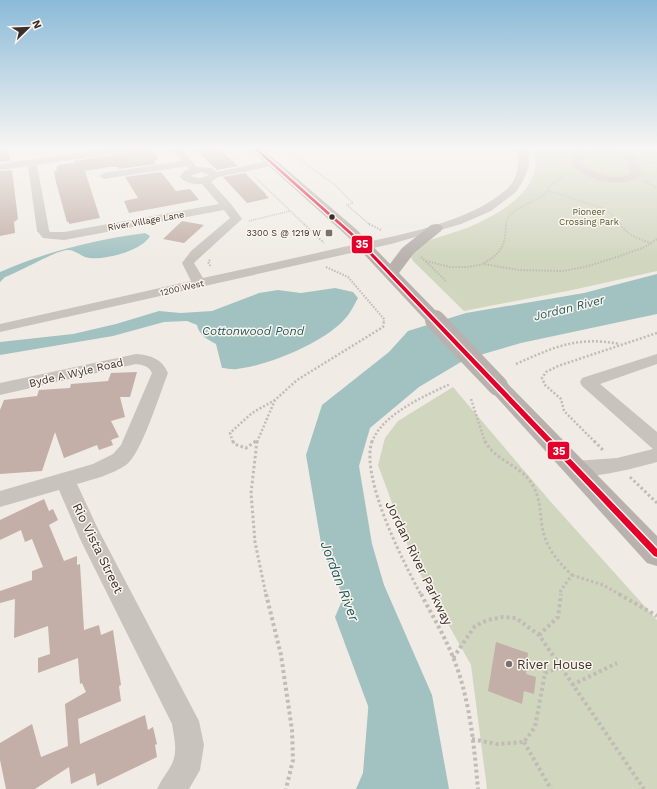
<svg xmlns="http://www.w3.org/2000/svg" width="657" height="789" viewBox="0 0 657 789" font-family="'Work Sans',sans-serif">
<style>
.green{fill:#d1d6bf}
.water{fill:#a1c2c1}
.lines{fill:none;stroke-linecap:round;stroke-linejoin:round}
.river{fill:#a1c2c1;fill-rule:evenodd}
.building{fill:#c3afa7}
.path-far4{stroke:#c2bbb6;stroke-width:1.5;stroke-dasharray:1 1;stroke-linecap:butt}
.path-far3{stroke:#c2bbb6;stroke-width:2;stroke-dasharray:1.5 1.5;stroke-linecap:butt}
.path-far2{stroke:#c2bbb6;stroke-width:2.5;stroke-dasharray:2 2;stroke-linecap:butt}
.path-far1{stroke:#c2bbb6;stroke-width:3;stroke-dasharray:2.5 2.5;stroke-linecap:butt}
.path{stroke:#c2bbb6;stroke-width:4;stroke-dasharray:3 3;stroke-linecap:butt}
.minor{fill:#c9c3be;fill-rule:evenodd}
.major{fill:#b8b1ad;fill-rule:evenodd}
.major-bridge-far1{stroke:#b8b1ad;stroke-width:16}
.major-bridge{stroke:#b8b1ad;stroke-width:20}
.bus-1-casing{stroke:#fbf5ee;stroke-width:3}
.bus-1{fill:#e4002b;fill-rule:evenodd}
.bus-dot{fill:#3b302b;stroke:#fbf5ee;stroke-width:1.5}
.poi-dot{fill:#7a716c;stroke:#fbf5ee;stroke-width:1.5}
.labels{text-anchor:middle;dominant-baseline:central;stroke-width:3;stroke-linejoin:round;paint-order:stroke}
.far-park-label{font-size:9px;fill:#4a5a2e;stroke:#fbf5ee}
.far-street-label{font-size:9px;fill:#3b302b;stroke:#fbf5ee}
.far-poi-label{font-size:9px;fill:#3b302b;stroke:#fbf5ee;text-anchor:end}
.street-label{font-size:11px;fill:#3b302b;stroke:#fbf5ee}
.water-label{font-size:12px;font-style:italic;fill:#1f5a5e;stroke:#fbf5ee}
.near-street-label{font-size:13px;fill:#3b302b;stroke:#fbf5ee}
.near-poi-label{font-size:13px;fill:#3b302b;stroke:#fbf5ee;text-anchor:start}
.near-water-label{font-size:14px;font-style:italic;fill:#1f5a5e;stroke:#fbf5ee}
.line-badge{stroke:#fbf5ee;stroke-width:1.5}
.badge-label{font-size:11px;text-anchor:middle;font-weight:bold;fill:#fff}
</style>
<rect width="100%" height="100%" fill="#f0ebe5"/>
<!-- green -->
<g class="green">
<path d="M533,149h118l6,5v117l-80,18 -113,22 -51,-50 -3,-6c4,-3 7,-8 11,-10 13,-8 30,-11 43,-16 31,-12 84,-40 69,-80z"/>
<path d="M453,387l97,114 107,119v169h-170l-16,-124 -56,-100 -37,-100 7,-27 13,-17z"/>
</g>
<!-- water -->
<g class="water">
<path d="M145,233l5,3c-8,15 -49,26 -65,21 -5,-2 -11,-7 -17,-7 -12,0 -48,22 -63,27l-5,5v-10c48,-21 94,-32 145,-39z"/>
<path d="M657,274v40l-136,29 -55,16 -47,28 -49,41 -11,38 13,78 12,41 48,110 17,94h-93l7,-16 9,-112 -50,-112 -16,-94 16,-50 67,-53 19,-21 58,-18 118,-20z"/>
<path d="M335,288l18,4 5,6c-5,9 -8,16 -15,23 -21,22 -76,45 -106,48 -5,1 -10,-1 -15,-1l-6,-24c-9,-5 -17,-9 -19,-19l-10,-4 -23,1 -51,14 -113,19v-13l73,-8 43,-10 43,-13 22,2 31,-2 47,-18 19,-3 23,3z"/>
</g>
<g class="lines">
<!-- river -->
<path class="river" d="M355,598l14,5 40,95 -6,16 -16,6 -16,-6 -36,-97 6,-14z"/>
</g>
<!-- building -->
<g class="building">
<path d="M0,149h8l2,12 -10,1z"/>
<path d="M130,149h23l5,11 -4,1 2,3 -37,5 -1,-2h-9l-24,4 15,47 -31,6v-2h-2l-11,-40 -2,-10 3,-2 -1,-3h2v-2l16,-2v-2l51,-8z"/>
<path d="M195,149h24l19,17 -21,4z"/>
<path d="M12,170l6,49 -4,3 1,11 -15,3v-65z"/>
<path d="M161,172l15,19 14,-2 9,11 -70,13 -5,-12 14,-3 -13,-21z"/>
<path d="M245,173l21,21h-1l4,4 -22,5 -24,-26z"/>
<path d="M182,221l22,4 -20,18 -21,-4z"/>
<path d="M137,372l-7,25h-10l5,20 -14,4 8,16 -8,3 2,5 -14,5 -2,-5 -33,13 -9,-26 -13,39 -42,3v-64l4,-10 33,-4 2,-6 31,-2 1,-4 37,-3 3,-8z"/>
<path d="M44,499l5,12 4,-2 5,11 -9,5 15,36 13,-5v9l3,-1 4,66 15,-5 2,10 12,-5 8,55 -2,1 2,15 -43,18 2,25 65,-29 3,15 5,-3 4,17 -2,1 2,12 -60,29 -2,-13 -24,11 -2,-17 -34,22h-29l-6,-29v-17l32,-19 9,33 27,-11 -3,-42 21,-12 -4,-9 -2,1 -2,-26 -40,15v-15l12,-4 -2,-28 -34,12 1,-39 -15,4v-12l32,-11v-9l11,-4 -11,-28 -7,3 -4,-12 -21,10v-20z"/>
<path d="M496,642l32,11 -2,21 10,3 -2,17 -10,-3 -2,13 -34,-13z"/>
</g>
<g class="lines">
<!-- path-far4 -->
<g class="path-far4">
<path d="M226,149l11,11"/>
<path d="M284,149l50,35 19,19"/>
<path d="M641,149l10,13 -5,3"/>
<path d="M651,162h6"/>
<path d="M255,177l50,48"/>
<path d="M645,181l12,7"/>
<path d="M549,191l56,18 10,8 6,8"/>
<path d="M353,203l-6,2 23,20"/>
<path d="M249,221l41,-10"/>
<path d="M506,225l1,-7 7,-7 30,-16 7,-10 18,-13"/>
</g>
<!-- path-far3 -->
<g class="path-far3">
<path d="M304,224l20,19"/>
<path d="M369,224l12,6"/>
<path d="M620,224c7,11 19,15 31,19"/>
<path d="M421,257l26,25"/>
<path d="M210,260l-2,2 3,5"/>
<path d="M426,261l24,6h18l16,-3 35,6 43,1 23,-4 32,-10 28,-10 12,-8"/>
<path d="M484,263c19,-11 21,-18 22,-39"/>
<path d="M326,267l22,10 36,42v2"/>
</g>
<!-- path-far2 -->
<g class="path-far2">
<path d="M516,364c38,-17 61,-28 104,-20"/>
<path d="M471,399l14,43"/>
<path d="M233,442l-3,-9 22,-20 23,-13"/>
<path d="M254,442l3,-2"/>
<path d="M257,442l18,-42 22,-20 86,-53 1,-7"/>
<path d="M372,442c10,-28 53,-46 78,-58"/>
<path d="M595,442l-31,-31 -3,-12 -16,-14 -3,-7 4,-6 12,-6 99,-33"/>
</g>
<!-- path-far1 -->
<g class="path-far1">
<path d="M233,441l1,3 12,4 10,-7"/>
<path d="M257,441l-6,52 4,49 11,53"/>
<path d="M372,441c-12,37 31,120 49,154"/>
<path d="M485,441c10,20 36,24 47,43 8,13 8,27 10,42 3,20 15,35 30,49l-11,15 -1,5"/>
<path d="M594,441l10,10"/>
<path d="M630,477l27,26"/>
<path d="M572,575l31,10 18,10"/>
</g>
<!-- path -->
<g class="path">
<path d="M266,594l15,61 11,75 1,30 -7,29"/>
<path d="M421,594c11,21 23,41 32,63 17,42 21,88 25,132"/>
<path d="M619,594l38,22"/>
<path d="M539,635l19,-18 3,-23"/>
<path d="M453,658l22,-32 13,-6 15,-3 13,1 23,17 105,154"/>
<path d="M572,685l45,-22"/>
<path d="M472,739l25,5 27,-2 11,-15 10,-54 16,-6"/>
<path d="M524,742l27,47"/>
</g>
<!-- minor -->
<g class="minor">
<path d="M105,149h24l-4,3 -88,13 12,65 1,2h14l155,-28 -17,-20c-8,1 -17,-1 -22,-7l4,-6 5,-2 -2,-3 -83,13 -5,-3 5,-3 78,-12 -9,-12h9l15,18 14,1 6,4 56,-12 3,1 2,2 -2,2 -58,12 -7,5 20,22 11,15 -46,42 -2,2 9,15c46,-10 93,-20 140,-31 51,-11 125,-23 164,-58 12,-11 12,-26 10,-40h10l2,16 -6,16 -7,11 -25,19 -30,13 -70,20 -391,88v-8l191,-43 -9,-18 9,-12 39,-33 -6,-8 -160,30 -21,-2 -6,-7 -9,-65 -28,4v-6zM201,172l8,3 -9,3 -10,-2z"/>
<path d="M574,149h10l2,6 -4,6v3c12,10 35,18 49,9l-5,-15 -33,-6 -4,-3h19l25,5 6,10 2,10c-14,17 -57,6 -69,-9v-4l4,-6z"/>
<path d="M136,354c15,1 26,5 32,19 -8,20 -27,82 -42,92 -15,10 -32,14 -49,19l21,45 101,192 5,24 -4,25 -11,19h-32c4,-9 10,-16 15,-25 6,-13 2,-27 0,-40l-91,-183 -22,-51 -59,17v-16l93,-27 20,-10 8,-9 31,-72c-3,-7 -9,-8 -16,-9l-136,31v-12z"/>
<path d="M657,354v10l-57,20 57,48v30c-22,6 -68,19 -89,12l-3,-5 3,-5 7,-3 42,-3 36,-9 -71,-63 -2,-4 2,-4z"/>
</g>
<!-- major -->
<g class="major">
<path d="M250,149h13l94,81 33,34 12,-16 29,-23 5,-1 5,1 2,3 -2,3 -27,22 -15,20 40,41 3,4 -3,4 -6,1 -6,-1 -80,-86z"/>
<path d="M498,379l7,2 152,155v30l-10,-3 -156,-172 -3,-5 3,-5z"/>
</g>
<!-- major-bridge-far1 -->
<path class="major-bridge-far1" d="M433,318l3,3"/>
<!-- major-bridge -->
<path class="major-bridge" d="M435,320l63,66"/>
<defs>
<path id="bus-1" d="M254,149h4l99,88 300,312v8l-3,-1 -299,-317z"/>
</defs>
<!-- bus-1 casing -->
<use href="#bus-1" class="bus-1-casing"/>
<!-- bus-1 -->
<use href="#bus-1" class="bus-1"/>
</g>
<!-- sky -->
<linearGradient id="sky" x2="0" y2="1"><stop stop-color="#8bbad8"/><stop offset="0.57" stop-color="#f8f6f3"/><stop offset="1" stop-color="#f8f6f3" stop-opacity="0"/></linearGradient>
<rect width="657" height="260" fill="url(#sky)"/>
<!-- markers -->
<circle class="bus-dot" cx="332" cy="217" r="3.5"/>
<g class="poi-dot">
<rect x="325" y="229" width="8" height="8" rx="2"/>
<circle cx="509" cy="664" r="4"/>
</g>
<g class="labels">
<!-- far-park labels -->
<g class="far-park-label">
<text x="589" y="212">Pioneer<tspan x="589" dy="10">Crossing Park</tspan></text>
</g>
<!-- far-street labels -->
<g class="far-street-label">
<text transform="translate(146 221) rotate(-10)">River Village Lane</text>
<text transform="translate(182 288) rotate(-13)">1200 West</text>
</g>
<!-- far-poi labels -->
<g class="far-poi-label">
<text x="321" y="233">3300 S @ 1219 W</text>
</g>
<!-- street labels -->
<g class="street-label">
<text transform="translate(76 373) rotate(-13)">Byde A Wyle Road</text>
</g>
<!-- water labels -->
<g class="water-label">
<text transform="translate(569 308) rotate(-14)">Jordan River</text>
<text x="253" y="331">Cottonwood Pond</text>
</g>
<!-- near-street labels -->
<g class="near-street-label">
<text transform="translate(98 548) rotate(64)">Rio Vista Street</text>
<text transform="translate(419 563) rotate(64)">Jordan River Parkway</text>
</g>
<!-- near-poi labels -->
<g class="near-poi-label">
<text x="517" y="664">River House</text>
</g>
<!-- near-water labels -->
<g class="near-water-label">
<text transform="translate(340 581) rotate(69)">Jordan River</text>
</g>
</g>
<g class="line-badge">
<rect x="351" y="235" width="22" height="19" rx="4" fill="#e4002b"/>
<rect x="547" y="441" width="23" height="19" rx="4" fill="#e4002b"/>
</g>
<g class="badge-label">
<text x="362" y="248">35</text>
<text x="559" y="455">35</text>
</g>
<!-- north arrow -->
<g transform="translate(28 28) rotate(67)" stroke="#fbf5ee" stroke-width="3" paint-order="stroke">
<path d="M0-3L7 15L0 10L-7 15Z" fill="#3b302b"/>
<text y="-6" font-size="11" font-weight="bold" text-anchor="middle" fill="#3b302b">N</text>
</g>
</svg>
